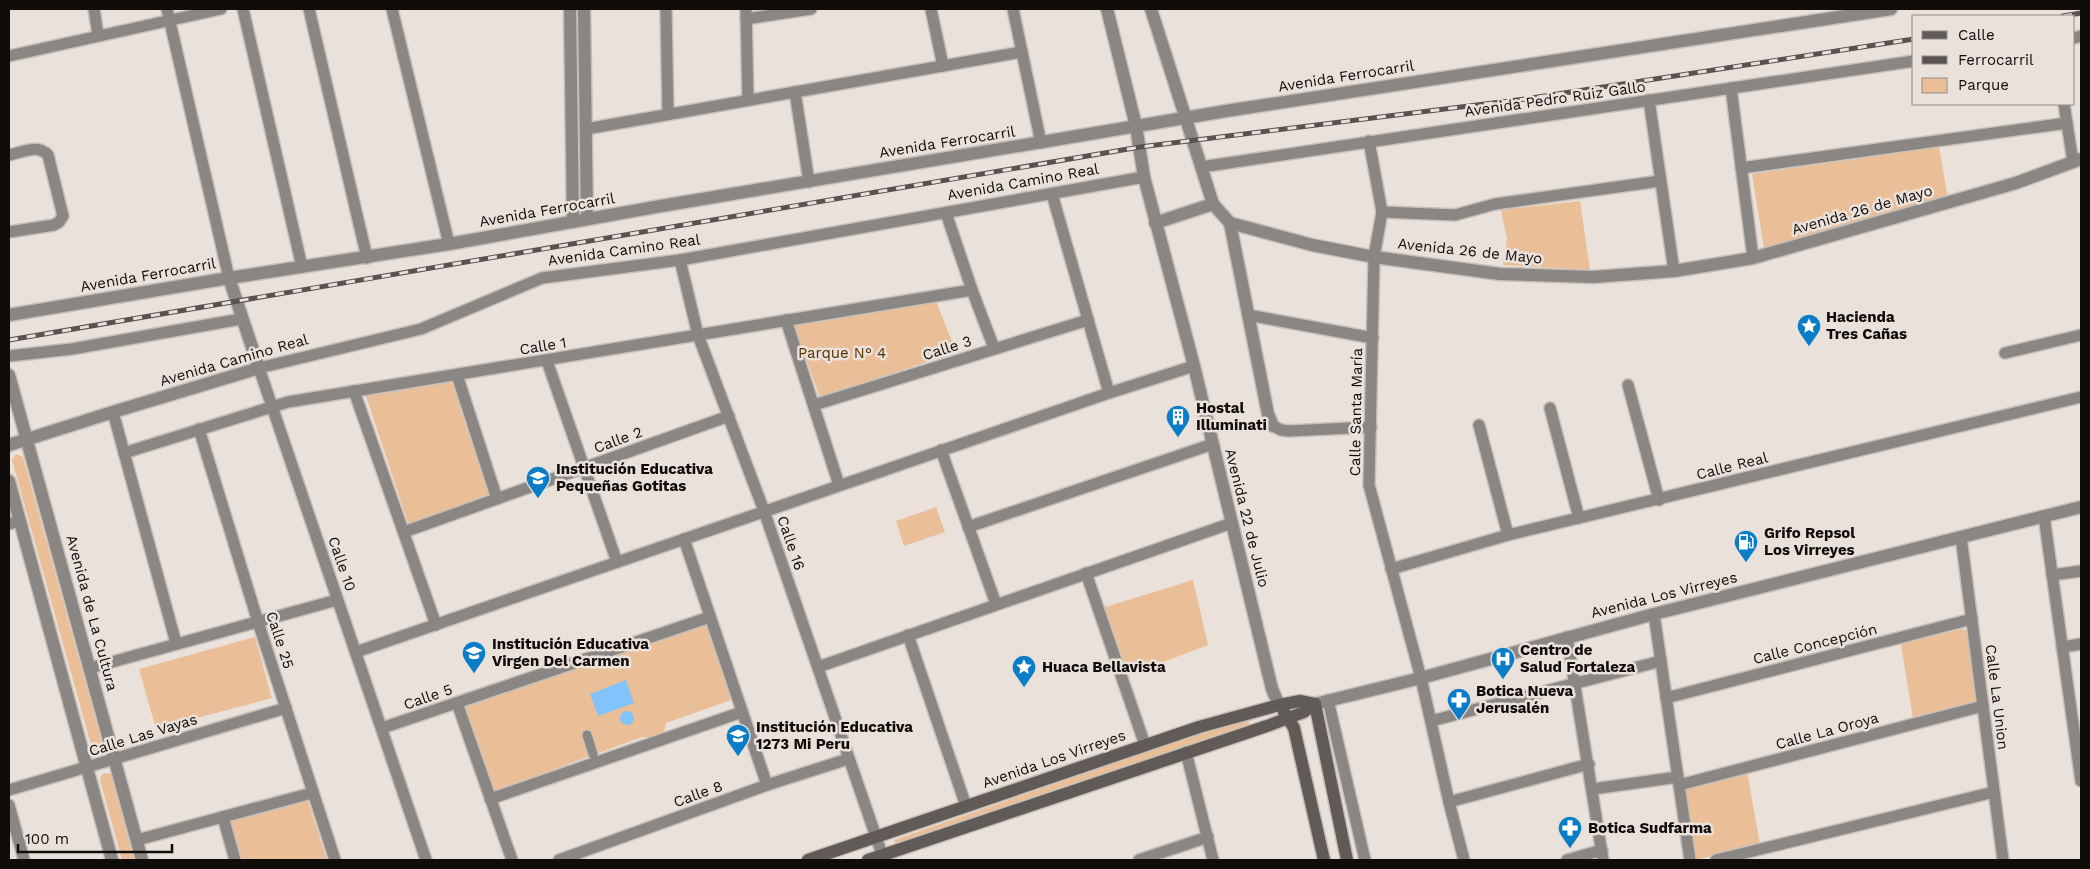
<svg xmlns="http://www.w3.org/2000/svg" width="2090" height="869" viewBox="0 0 2090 869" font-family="'Work Sans',sans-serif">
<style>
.green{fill:#eabf98}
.water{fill:#82c3fc}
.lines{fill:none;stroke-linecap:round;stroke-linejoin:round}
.pedestrian-casing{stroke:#c6bfb9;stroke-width:11}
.minor-casing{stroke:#c6bfb9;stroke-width:14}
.tertiary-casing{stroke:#c6bfb9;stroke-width:15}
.secondary-casing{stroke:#c6bfb9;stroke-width:15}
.pedestrian{stroke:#8a8683;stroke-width:9}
.minor{stroke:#8a8683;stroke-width:11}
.tertiary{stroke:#8a8683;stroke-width:12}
.secondary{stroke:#605b57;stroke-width:12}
.rail-casing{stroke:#585350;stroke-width:5}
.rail{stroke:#e9e1da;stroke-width:3;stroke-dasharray:9;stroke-linecap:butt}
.labels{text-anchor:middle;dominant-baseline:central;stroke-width:5;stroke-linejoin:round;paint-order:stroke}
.street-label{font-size:15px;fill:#0f0c0a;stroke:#e9e1da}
.poi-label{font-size:15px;font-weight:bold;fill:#0f0c0a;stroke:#e9e1da;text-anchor:start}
.park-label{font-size:15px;fill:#583100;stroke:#e9e1da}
</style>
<rect width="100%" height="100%" fill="#e9e1da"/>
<!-- green -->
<g class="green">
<path d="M1939,147l9,52 -184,49 -12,-74z"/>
<path d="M1580,201l10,69 -87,-5 4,-26 -6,-29z"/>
<path d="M936,301l20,51 -136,46 -26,-73z"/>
<path d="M455,380l6,32 30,86 -82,28 -43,-130z"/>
<path d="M16,454l7,3 81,293 -5,5 -6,-3 -81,-292z"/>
<path d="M936,507l9,25 -41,14 -8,-25z"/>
<path d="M1193,580l15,65 -82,31 -24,-68z"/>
<path d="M706,621l28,78 -68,24 -2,11 -11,4 -11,-1 -147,54 -30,-85z"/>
<path d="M1962,629l4,1 12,68 -2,5 -63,16 -12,-75z"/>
<path d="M255,637l17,61 -116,31 -17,-60z"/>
<path d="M1247,717l3,9 -354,123 -2,-9z"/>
<path d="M1747,771l13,74 -65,15 -11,-73z"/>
<path d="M106,773l5,1 23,86h-12l-22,-80 2,-6z"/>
<path d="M308,801l19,59h-85l-11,-39z"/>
</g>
<!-- water -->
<g class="water">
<path d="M626,680l8,23 -36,13 -8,-22z"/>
<circle cx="627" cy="718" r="7"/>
</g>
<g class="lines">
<defs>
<path id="pedestrian" d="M587,735l6,19"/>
<g id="minor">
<path d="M94,9l4,26"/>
<path d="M167,9l62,269"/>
<path d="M243,9l59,258"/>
<path d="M309,9l58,249"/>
<path d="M392,9l57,235"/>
<path d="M666,9l2,105"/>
<path d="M746,9l2,91"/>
<path d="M931,9l12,57"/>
<path d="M1013,9l28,134"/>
<path d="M746,19l65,-10"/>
<path d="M2074,38l7,-2"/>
<path d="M9,56l212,-47"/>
<path d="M1731,88l22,170"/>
<path d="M795,92l14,90"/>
<path d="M1649,100l25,171"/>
<path d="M2064,104l9,58"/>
<path d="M586,129l436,-77"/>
<path d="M1369,141l13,71 -8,45 -5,228 52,193 28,124 15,58"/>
<path d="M9,155c14,-3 28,-11 39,0l15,61 -4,6 -5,3 -45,7"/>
<path d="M1201,167l713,-106"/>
<path d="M1741,168l326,-45"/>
<path d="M1052,194l57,199"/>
<path d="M1382,212l73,3 40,-11 165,-23"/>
<path d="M946,213l26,77 22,58"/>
<path d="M680,260l18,75 66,176 120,349"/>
<path d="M1248,315l125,23"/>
<path d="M786,320l53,165"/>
<path d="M2005,353l76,-18"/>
<path d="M9,356l63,-7 169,-30"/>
<path d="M547,361l70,201"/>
<path d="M457,375l40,124"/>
<path d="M1628,385l31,115"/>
<path d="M354,391l82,234"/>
<path d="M814,405l274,-85"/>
<path d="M1550,408l29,110"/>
<path d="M113,412l63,231"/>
<path d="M1479,425l29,110"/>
<path d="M1273,426l8,4 8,1 82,-4"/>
<path d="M199,429l59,193 77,238"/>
<path d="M941,450l55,154"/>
<path d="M124,453l164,-51 684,-112"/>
<path d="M2044,516l37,265"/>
<path d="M9,524l10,-3"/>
<path d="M968,527l245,-83"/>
<path d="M404,532l325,-116"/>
<path d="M1961,537l42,323"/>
<path d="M684,539l83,246"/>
<path d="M1391,569l117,-34 573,-138"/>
<path d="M1086,573l59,172"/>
<path d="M2052,575l29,-4"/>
<path d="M1654,614l36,246"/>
<path d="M908,635l58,171"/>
<path d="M1567,637l36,223"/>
<path d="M2062,647l19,-3"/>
<path d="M356,652l753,-259 85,-27"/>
<path d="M818,667l414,-144"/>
<path d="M90,668l247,-68"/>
<path d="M1666,698l306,-79"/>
<path d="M1328,700l37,160"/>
<path d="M457,703l55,157"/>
<path d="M1431,721l230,-60"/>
<path d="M382,728l328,-111"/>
<path d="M1186,752l27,108"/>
<path d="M1679,785l304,-79"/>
<path d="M1593,789l85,-12"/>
<path d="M9,790l277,-82"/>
<path d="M490,799l252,-87"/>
<path d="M1449,802l140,-38"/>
<path d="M9,805l15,55"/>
<path d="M223,817l12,43"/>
<path d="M137,840l175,-47"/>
<path d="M426,860l-167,-492 162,-39 121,-51 138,-18 464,-83"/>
<path d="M559,860l208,-75 81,-26"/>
<path d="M1139,860l69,-23"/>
<path d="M1567,860l35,-10"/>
<path d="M1716,860l278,-68"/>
</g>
<g id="tertiary">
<path d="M570,9l3,213"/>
<path d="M584,9l3,210"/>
<path d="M1107,9l29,117 8,51 50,189 78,323 7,16"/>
<path d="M1151,9l62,195 17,19 82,22 62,12 126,17 93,3 81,-6 79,-13 263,-75 65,-24"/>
<path d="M1155,223l58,-19"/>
<path d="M1230,223l38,191 5,12"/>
<path d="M9,315l220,-37 220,-34 212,-38 565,-95 665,-102"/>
<path d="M9,375l133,485"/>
<path d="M9,445l104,-33 146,-44 -30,-90"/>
<path d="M9,481l103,379"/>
<path d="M1315,704l106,-26 233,-64 427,-107"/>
</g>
<g id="secondary">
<path d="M1315,704l32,156"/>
<path d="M1284,712l10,16 30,132"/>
<path d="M808,860l391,-133 80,-22 21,-4 15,3"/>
<path d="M868,860l399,-134 37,-14 11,-8"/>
</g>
</defs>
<!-- pedestrian casing -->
<use href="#pedestrian" class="pedestrian-casing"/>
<!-- minor casing -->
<use href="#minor" class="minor-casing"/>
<!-- tertiary casing -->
<use href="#tertiary" class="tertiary-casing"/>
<!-- secondary casing -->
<use href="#secondary" class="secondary-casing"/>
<!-- pedestrian -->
<use href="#pedestrian" class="pedestrian"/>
<!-- minor -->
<use href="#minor" class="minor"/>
<!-- tertiary -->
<use href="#tertiary" class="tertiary"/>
<!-- secondary -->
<use href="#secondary" class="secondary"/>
<defs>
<g id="rail">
<path d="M2063,16l18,-3"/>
<path d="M9,340l1131,-193 385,-48 389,-60"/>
</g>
</defs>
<!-- rail casing -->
<use href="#rail" class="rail-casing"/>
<!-- rail -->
<use href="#rail" class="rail"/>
</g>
<!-- icons -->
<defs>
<symbol id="sight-pin" viewBox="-11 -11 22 30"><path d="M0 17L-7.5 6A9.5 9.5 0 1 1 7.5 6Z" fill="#097dc7" stroke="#e9e1da"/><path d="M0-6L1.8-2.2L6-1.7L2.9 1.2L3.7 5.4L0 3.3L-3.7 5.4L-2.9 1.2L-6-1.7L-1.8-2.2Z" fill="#fff"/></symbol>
<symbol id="building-pin" viewBox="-11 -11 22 30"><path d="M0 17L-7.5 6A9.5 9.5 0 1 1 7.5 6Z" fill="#097dc7" stroke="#e9e1da"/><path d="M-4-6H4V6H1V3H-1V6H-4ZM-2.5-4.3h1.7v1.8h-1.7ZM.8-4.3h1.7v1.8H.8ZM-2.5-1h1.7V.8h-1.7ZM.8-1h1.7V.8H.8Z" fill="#fff"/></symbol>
<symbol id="school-pin" viewBox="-11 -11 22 30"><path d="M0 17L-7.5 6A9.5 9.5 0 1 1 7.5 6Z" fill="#097dc7" stroke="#e9e1da"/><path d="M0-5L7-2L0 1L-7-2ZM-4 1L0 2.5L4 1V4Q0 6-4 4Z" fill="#fff"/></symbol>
<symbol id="fuel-pin" viewBox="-11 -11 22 30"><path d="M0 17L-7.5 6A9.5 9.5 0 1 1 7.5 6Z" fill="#097dc7" stroke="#e9e1da"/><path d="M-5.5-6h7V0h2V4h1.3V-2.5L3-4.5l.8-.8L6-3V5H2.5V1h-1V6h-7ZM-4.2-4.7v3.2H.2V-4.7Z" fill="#fff"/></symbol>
<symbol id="hospital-pin" viewBox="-11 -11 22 30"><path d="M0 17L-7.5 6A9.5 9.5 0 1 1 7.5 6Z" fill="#097dc7" stroke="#e9e1da"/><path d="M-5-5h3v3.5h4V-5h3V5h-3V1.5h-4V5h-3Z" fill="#fff"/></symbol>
<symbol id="pharmacy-pin" viewBox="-11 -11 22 30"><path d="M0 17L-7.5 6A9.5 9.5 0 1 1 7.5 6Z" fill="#097dc7" stroke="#e9e1da"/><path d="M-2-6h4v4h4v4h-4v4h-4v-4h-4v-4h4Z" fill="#fff"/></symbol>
</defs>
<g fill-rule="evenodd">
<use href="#sight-pin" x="1795" y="312" width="28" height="38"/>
<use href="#building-pin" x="1164" y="403" width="28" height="38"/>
<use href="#school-pin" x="524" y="464" width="28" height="38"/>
<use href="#fuel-pin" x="1732" y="528" width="28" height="38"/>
<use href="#school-pin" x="460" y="639" width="28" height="38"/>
<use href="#hospital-pin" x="1489" y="645" width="28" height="38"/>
<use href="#sight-pin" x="1010" y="653" width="28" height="38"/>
<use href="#pharmacy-pin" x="1445" y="686" width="28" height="38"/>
<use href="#school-pin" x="724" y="722" width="28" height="38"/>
<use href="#pharmacy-pin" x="1556" y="814" width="28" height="38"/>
</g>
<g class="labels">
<!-- street labels -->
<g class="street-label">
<text transform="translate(1346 76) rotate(-9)">Avenida Ferrocarril</text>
<text transform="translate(1555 99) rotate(-8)">Avenida Pedro Ruiz Gallo</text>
<text transform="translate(947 142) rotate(-9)">Avenida Ferrocarril</text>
<text transform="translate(1023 182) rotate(-10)">Avenida Camino Real</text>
<text transform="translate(547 210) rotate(-10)">Avenida Ferrocarril</text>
<text transform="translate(1862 210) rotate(-16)">Avenida 26 de Mayo</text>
<text transform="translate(624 250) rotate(-8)">Avenida Camino Real</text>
<text transform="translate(1470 251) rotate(6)">Avenida 26 de Mayo</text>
<text transform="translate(148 275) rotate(-10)">Avenida Ferrocarril</text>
<text transform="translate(543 346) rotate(-9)">Calle 1</text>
<text transform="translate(947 348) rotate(-18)">Calle 3</text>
<text transform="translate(234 360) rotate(-16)">Avenida Camino Real</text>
<text transform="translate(1356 412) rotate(-89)">Calle Santa María</text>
<text transform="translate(618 440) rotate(-20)">Calle 2</text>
<text transform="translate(1732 466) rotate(-14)">Calle Real</text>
<text transform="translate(1247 518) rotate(76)">Avenida 22 de Julio</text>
<text transform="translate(791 543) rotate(71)">Calle 16</text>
<text transform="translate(342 564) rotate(71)">Calle 10</text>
<text transform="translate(1664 595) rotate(-14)">Avenida Los Virreyes</text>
<text transform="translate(92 613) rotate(75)">Avenida de La Cultura</text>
<text transform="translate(280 640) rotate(72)">Calle 25</text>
<text transform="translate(1815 644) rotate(-14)">Calle Concepción</text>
<text transform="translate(428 697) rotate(-19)">Calle 5</text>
<text transform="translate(1997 697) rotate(83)">Calle La Union</text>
<text transform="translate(1827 731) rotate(-15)">Calle La Oroya</text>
<text transform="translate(143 735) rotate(-17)">Calle Las Vayas</text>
<text transform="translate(1054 759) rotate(-19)">Avenida Los Virreyes</text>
<text transform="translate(698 794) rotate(-20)">Calle 8</text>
</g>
<!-- poi labels -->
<g class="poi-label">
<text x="1826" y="317">Hacienda<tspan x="1826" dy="17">Tres Cañas</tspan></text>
<text x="1196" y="408">Hostal<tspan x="1196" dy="17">Illuminati</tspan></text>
<text x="556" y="469">Institución Educativa<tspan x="556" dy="17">Pequeñas Gotitas</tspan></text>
<text x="1764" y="533">Grifo Repsol<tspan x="1764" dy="17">Los Virreyes</tspan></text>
<text x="492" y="644">Institución Educativa<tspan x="492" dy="17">Virgen Del Carmen</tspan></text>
<text x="1520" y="650">Centro de<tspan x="1520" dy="17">Salud Fortaleza</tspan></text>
<text x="1042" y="667">Huaca Bellavista</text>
<text x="1476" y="691">Botica Nueva<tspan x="1476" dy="17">Jerusalén</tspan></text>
<text x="756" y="727">Institución Educativa<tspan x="756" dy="17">1273 Mi Peru</tspan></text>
<text x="1588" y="828">Botica Sudfarma</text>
</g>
<!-- park labels -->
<g class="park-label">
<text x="842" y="353">Parque N° 4</text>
</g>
</g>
<!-- border -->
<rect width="2090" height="869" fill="none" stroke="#0f0c0a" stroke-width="20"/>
<!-- legend -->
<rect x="1912" y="15" width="162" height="90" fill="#e9e1da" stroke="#928c87"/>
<rect x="1922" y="31" width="25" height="8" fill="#605b57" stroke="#928c87"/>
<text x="1958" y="40" font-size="15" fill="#0f0c0a">Calle</text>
<rect x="1922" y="56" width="25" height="8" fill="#585350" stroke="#928c87"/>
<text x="1958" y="65" font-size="15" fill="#0f0c0a">Ferrocarril</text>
<rect x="1922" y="78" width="25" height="15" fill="#eabf98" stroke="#928c87"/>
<text x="1958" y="90" font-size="15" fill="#0f0c0a">Parque</text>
<!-- scale -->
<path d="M18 844v8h154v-8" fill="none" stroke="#0f0c0a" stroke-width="2.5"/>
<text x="25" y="844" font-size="15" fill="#0f0c0a" stroke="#e9e1da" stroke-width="4" paint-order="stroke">100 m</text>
</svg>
